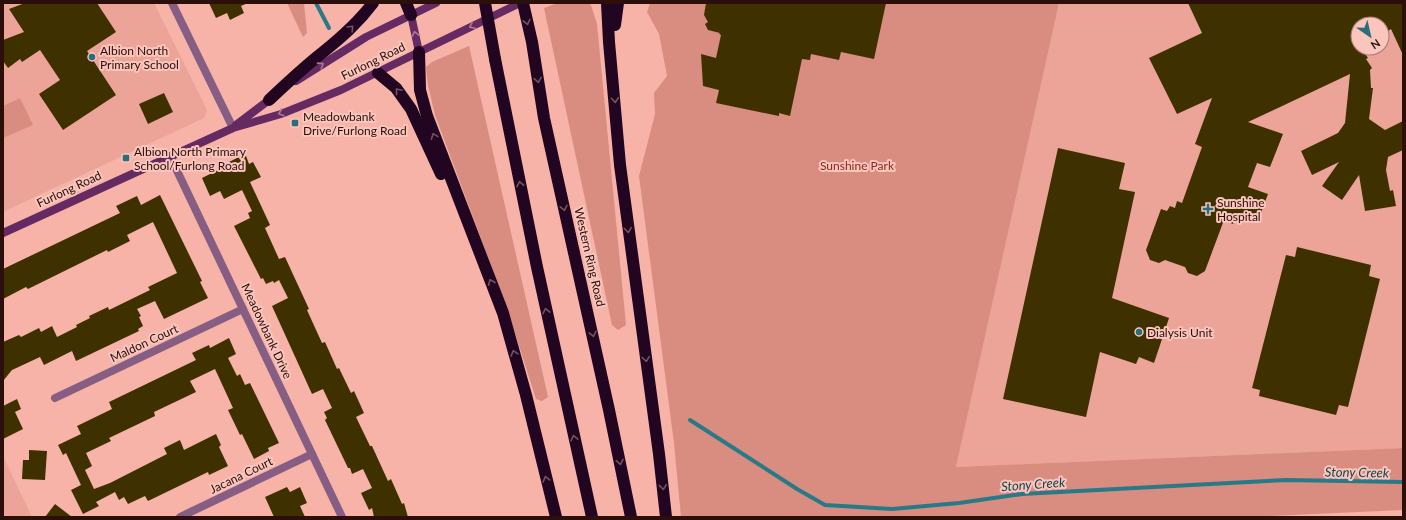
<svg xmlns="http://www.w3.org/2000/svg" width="1406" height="520" viewBox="0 0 1406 520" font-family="Lato,sans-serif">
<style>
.built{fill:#eda498;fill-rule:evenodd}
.green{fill:#d98c80}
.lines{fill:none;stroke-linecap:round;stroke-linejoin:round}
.stream{stroke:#287a86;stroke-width:4}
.building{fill:#3f3000}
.street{stroke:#875e83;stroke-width:8}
.secondary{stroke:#652a62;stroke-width:8}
.highway{stroke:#220521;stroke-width:12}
.highway-bridge{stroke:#220521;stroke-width:12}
.oneway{stroke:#78525f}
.oneway2{stroke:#af788f}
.poi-dot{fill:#276f7a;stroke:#f9c5bc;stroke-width:1.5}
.labels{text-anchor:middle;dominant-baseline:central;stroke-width:4;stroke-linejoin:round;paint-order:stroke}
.poi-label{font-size:12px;fill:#2c0e0a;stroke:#f9c5bc;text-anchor:start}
.street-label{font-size:12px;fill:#2c0e0a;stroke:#f9c5bc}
.park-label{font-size:12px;fill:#8d281d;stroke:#f9c5bc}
.water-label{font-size:13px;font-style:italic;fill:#11464f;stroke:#f9c5bc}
</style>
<rect width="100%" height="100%" fill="#f7b3a7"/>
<!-- built -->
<g class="built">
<path d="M3,3h151l53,107 -3,8 -201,94z"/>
<path d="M1059,3h344v445l-447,19zM1358,24h24v24h-24z"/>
<path d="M3,456l29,61h-29z"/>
</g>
<!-- green -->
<g class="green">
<path d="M287,3h17l3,30 -4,4z"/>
<path d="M558,3h30l3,2 6,19 29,301 -8,5 -6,-5 -68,-317z"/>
<path d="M650,3h409l-103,464 447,-19v62l-156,7h-566l-7,-74 -35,-267 16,-62 -1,-21 13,-17 -8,-42 -12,-22z"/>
<path d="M469,46l79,351 -6,4 -6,-2 -28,-88 -73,-196 -7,-30 -2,-18 6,-5z"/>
<path d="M20,98l13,27 -30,13v-32z"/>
</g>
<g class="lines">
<!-- stream -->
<g class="stream">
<path d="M316,3l13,25"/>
<path d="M690,420l107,69 28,16 67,4 67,-6 63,-9 264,-14 117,2"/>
</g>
</g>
<!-- building -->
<g class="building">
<path d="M25,3h72l19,29 -29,19 29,44 -53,35 -24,-36 21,-14 -20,-30 -18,12 -2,-3 -12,9 -5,-7v-21l21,-8 -15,-23z"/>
<path d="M209,3h39l-7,3 3,7 -14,7 -3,-7 -11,5z"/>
<path d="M706,3h180l-12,56 -33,-7 -2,8 -28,-6 -1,6 -8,-1 -12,57 -11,-3v3l-63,-13 3,-13 -16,-4 -2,-32 15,4 5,-23 -2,-1 1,-1 -12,-3 -3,-6 3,-2 -4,-7z"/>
<path d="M1188,3h215v52l-12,-26 -9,6v-11h-24v24h3l7,10 -2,1 6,9 -2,2 1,18h2l-4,31 16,11 18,-9v29l-15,7 -2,13 4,21 3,-1 3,16 -31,5 -6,-36 -17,25 -20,-14 17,-24 -27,13 -11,-24 37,-18 7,-10 5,-49 -102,48 35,12 -13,33 -13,-4 -9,24 20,7 -10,27 -21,-7 -4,10 -9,-4 -19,51 -8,5 -9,-3 -3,-6 -20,-7 -6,3 -9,-3 -4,-10 15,-41 6,2 3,-5 5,2 2,-7 5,2 20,-56 -7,-3 17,-46 -35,16 -28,-56 53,-25z"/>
<path d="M164,93l9,19 -25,12 -9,-20z"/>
<path d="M1058,148l67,15 -6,26 16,3 -23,106 57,20 -15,45 -15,-6 -3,7 -36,-12 -14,65 -83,-18z"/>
<path d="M246,156l3,8 4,-2 8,15 -11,5 20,43 -5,3 14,31 6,-2 24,52 -2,1 15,33 3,-1 12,27 2,-1 12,25 3,-2 10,22 -8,4 14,29h2l16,35 3,-2 11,25 2,-1 4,14h-34l-2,-9 -3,2 -8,-17 11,-5 -9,-19 -11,5 -2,-6h-2l-23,-48 2,-2 -3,-6 8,-4 -9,-19 -11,5 -40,-88 16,-8 -9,-18 -5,3 -1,-2 -7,3 -3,-6 -2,1 -27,-53 16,-8 -2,-5 4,-2 -10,-21 -18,9 -4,-8 -10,5 -8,-18 28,-14 -1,-2 10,-5 1,2z"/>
<path d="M160,195l42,86 -2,1 8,16 -44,21 -9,-18 -18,8 4,7 -2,1 4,9 -5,3 1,2 -63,30 -4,-10 -28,14 -4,-8 -28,13 -9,11v-39l16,-7 2,2 18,-9 2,4 11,-6 5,11 20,-10 -1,-2 14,-7 -1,-2 19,-9 1,3 41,-20 -2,-3 29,-14 -24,-51 -26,13 3,6 -22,11 -1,-2 -79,39 -2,-2 -23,12v-30l117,-56 -4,-7 21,-10 4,9z"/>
<path d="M1297,247l74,18 -2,11 11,3 -32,128 -9,-2 -3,10 -77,-19 1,-6 -8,-2 34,-133 9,2z"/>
<path d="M229,338l7,16 -8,4 9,18 3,-2 5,11 5,-2 29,60 -11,5 1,3 -15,8 -12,-25 -2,1 -12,-25 5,-2 -18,-39 -25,12 6,11 -42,20 1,4 -46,22 2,3 -25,12 6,13 -7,4 9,19 16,-6 57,-29 -3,-6 16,-8 4,10 32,-16 5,11 -2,2 9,19 -19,9 -1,-3 -60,29 -3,-5 -17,8 -4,-7 -5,3 -4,-8 -19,10 3,4 -16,8 -12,-24 10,-5 -15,-32 -3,2 -5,-10 23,-11 -4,-8 35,-17 -3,-7 87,-42 -4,-7 17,-8 1,3z"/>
<path d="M17,399l4,10 -6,3 8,17 -20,10v-33z"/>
<path d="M29,450l18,1 -2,29 -23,-1 1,-19h6z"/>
<path d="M287,487l3,5 10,-5 7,16 -7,3 5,11h-31l-9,-20z"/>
<path d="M55,504l17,13h-27z"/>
</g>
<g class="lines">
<!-- street -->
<g class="street">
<path d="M172,3l61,125"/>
<path d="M170,156l172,361"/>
<path d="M55,398l188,-89"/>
<path d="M180,517l132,-63"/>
</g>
<!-- secondary -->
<g class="secondary">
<path d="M411,15l8,37"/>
<path d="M296,81l70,-44 70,-34"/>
<path d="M236,125l37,-28"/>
<path d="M3,233l230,-105 48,-14 60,-24 179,-87"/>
</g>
<!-- highway -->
<g class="highway">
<path d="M406,3l5,12"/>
<path d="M523,3l9,39 12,76 65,292 22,107"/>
<path d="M607,3l2,39 11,123 39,289 7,63"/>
<path d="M615,25l3,-22"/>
<path d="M419,52l1,38 7,26 76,197 23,82 30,122"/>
<path d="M495,59l42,208 55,250"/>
<path d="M378,73l18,15 15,21 30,65"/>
<path d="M269,100c17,-16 35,-33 53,-47 20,-16 36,-30 51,-50"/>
</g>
<!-- highway-bridge -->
<path class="highway-bridge" d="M485,3l10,56"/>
</g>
<!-- one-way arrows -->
<defs><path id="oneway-chevron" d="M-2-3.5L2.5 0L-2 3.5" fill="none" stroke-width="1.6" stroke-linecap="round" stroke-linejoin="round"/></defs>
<g class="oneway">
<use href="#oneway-chevron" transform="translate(527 22) rotate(77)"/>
<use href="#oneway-chevron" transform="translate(351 28) rotate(-46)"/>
<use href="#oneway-chevron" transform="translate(538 80) rotate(81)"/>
<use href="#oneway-chevron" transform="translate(398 91) rotate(-130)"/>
<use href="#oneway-chevron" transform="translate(615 100) rotate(85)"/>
<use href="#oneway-chevron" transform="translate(434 136) rotate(-111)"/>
<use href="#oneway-chevron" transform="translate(520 184) rotate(-101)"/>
<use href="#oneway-chevron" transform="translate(564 208) rotate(77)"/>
<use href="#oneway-chevron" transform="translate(628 230) rotate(83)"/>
<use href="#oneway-chevron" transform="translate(491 282) rotate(-112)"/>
<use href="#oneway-chevron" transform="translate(546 311) rotate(-102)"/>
<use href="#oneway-chevron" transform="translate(593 334) rotate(77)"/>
<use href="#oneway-chevron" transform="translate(514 353) rotate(-106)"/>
<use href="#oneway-chevron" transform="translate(646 359) rotate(82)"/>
<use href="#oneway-chevron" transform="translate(574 438) rotate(-102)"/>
<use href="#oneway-chevron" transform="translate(620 462) rotate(79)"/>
<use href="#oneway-chevron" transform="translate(546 479) rotate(-105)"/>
<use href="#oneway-chevron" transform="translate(663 487) rotate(84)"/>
</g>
<g class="oneway2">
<use href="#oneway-chevron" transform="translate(472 26) rotate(154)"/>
<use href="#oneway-chevron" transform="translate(415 34) rotate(-102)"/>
<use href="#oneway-chevron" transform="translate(321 65) rotate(-33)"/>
<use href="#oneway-chevron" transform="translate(281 113) rotate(161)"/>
</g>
<!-- markers -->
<g class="poi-dot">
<circle cx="92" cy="57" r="4"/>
<rect x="291" y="119" width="8" height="8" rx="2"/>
<rect x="122" y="154" width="8" height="8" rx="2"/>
<path d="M1206 203h4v4h4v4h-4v4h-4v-4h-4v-4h4z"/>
<circle cx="1139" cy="332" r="4"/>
</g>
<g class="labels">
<!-- poi labels -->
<g class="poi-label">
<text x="100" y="50">Albion North<tspan x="100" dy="14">Primary School</tspan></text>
<text x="303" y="116">Meadowbank<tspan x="303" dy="14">Drive/Furlong Road</tspan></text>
<text x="134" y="151">Albion North Primary<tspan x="134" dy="14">School/Furlong Road</tspan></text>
<text x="1217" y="202">Sunshine<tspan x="1217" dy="14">Hospital</tspan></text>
<text x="1147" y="332">Dialysis Unit</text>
</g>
<!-- street labels -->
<g class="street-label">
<text transform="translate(373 61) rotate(-26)">Furlong Road</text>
<text transform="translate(69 189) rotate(-25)">Furlong Road</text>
<text transform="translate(590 257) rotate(77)">Western Ring Road</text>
<text transform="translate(267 331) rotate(65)">Meadowbank Drive</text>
<text transform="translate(144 343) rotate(-25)">Maldon Court</text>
<text transform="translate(241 475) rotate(-26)">Jacana Court</text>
</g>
<!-- park labels -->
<g class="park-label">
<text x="857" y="165">Sunshine Park</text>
</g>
<!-- water labels -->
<g class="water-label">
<text transform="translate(1357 472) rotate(1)">Stony Creek</text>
<text transform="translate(1033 484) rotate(-4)">Stony Creek</text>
</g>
</g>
<!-- border -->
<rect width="1406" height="520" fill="none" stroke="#2c0e0a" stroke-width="8"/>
<!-- north arrow -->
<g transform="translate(1370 36) rotate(146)"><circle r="19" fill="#f9c5bc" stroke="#a77c75"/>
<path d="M0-3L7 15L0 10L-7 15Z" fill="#276f7a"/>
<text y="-6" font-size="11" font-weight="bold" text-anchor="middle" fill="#2c0e0a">N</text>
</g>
</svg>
